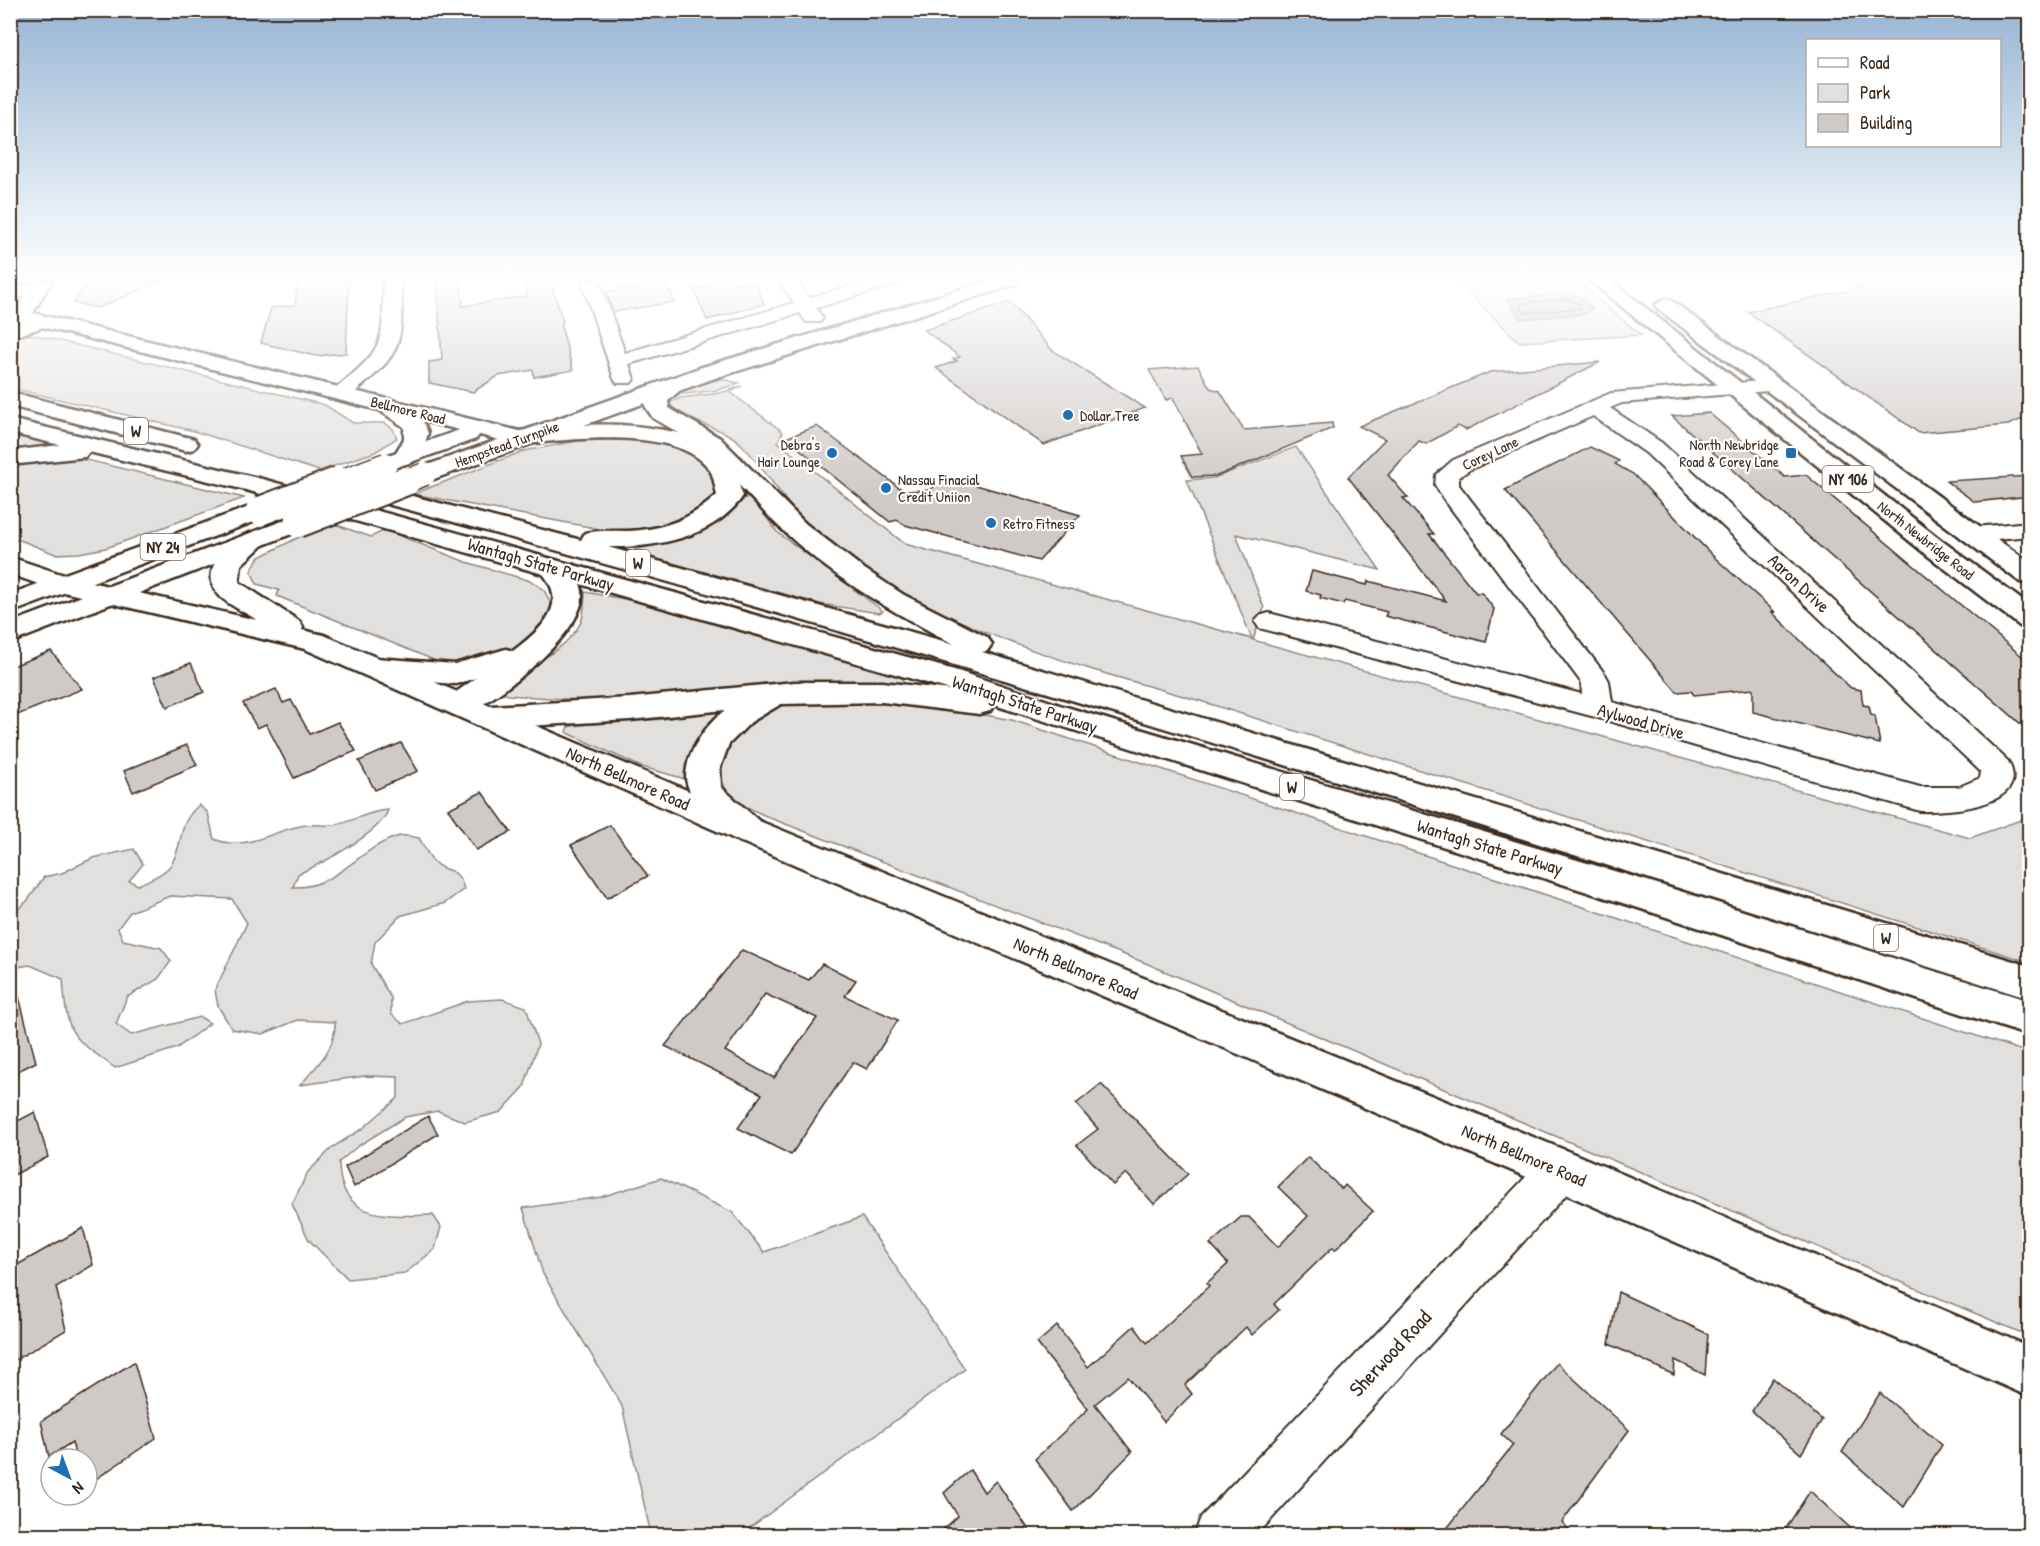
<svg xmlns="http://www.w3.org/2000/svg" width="2040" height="1546" viewBox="0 0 2040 1546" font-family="'Patrick Hand',sans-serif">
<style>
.green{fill:#e2e0de;stroke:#8e857e;stroke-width:1.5}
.water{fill:#bcb6b3;stroke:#887e77;stroke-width:1.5}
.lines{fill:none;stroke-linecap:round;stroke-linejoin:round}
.shore{stroke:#6f625a;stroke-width:1.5}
.building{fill:#cfcac7;stroke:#3b2a1e;stroke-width:1.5;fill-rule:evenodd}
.street-casing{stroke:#3b2a1e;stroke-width:4}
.secondary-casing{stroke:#3b2a1e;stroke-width:5}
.primary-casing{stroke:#3b2a1e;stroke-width:5}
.highway-casing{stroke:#3b2a1e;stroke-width:5}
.street{fill:#fff;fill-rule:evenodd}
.secondary{fill:#fff;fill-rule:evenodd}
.primary{fill:#fff;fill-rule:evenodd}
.highway{fill:#fff;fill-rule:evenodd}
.primary-bridge-far1-casing{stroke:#3b2a1e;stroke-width:25;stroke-linecap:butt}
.primary-bridge-casing{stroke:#3b2a1e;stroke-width:32;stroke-linecap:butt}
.primary-bridge-far1{stroke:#fff;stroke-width:22}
.primary-bridge{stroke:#fff;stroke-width:28}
.poi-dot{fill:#1f6fb2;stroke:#fff;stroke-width:2}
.labels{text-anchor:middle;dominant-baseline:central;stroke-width:4.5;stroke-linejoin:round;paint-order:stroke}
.far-street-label{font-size:15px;fill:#3b2a1e;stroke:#fff}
.far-poi-label{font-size:15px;fill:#3b2a1e;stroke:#fff;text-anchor:start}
.shield{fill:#fff;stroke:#766a62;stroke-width:1.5}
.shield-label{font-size:16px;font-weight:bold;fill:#3b2a1e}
.street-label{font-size:18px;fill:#3b2a1e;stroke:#fff}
.near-street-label{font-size:21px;fill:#3b2a1e;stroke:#fff}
</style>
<rect width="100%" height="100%" fill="#fff"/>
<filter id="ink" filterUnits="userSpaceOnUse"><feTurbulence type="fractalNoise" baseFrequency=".0167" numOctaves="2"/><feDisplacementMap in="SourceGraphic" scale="12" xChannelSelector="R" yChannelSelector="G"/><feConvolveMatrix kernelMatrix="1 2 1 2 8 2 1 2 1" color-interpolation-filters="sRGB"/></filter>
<g filter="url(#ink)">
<!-- green -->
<g class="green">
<path d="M1503,280h72l66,55 -122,7 -61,-59z"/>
<path d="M25,335h10l290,70 28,18h32l8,6 4,9 -22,14 -56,19 -125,-40 -183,-43 -1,-50z"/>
<path d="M720,379l19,4 -21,7 -41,5 -2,-3z"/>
<path d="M742,386l-12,6 53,40 -5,10 127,102 347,95 -65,-159 27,-2 82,-31 84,123 -144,-36 28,74 -11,32 717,198 59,-21v145l-835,-263c-117,-33 -234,-64 -335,-134 -14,-9 -29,-18 -41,-29 -30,-27 -48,-61 -75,-90 -18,-21 -57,-21 -74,-43l11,-5 40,-5z"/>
<path d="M10,432l64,16 -63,8z"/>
<path d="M605,436c33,3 84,3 106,32 4,6 7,15 11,21l-18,24 -31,15 -41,7 -219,-41 111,-43z"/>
<path d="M52,456l39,5 153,37 -138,50 -27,5 -24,1 -35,-14h-9v-77z"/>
<path d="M745,498h7l25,34 106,79 -4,2 -59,-9 -182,-50 -3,-4 54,-13 34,-17z"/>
<path d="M334,524l37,13 14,-7 81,32 65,19 13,9 7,14 -1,16 -29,26 -19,9 -20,7 -36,3 -169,-69 2,-6 -22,-6 -6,-13 7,-13 39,-20z"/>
<path d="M585,592l56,10 234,67 28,9 -1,6 -135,-1 -86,13 -76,6 -97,-7 -12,-6c26,-22 67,-34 84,-65 5,-8 4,-23 5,-32z"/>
<path d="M866,699l76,8 70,13 1017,333v283l-886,-374 -373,-144c-16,-8 -41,-16 -47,-35 -14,-42 44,-78 79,-83 21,-3 44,0 64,-1z"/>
<path d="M719,710l4,2 -34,68 -50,-14 -73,-34 2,-5 8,-2 88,-6z"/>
<path d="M199,805l9,8 6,26c33,14 61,-11 93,-14 11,-1 22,2 32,-1 17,-4 30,-13 49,-14 -7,23 -67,54 -90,64l-5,13c45,2 67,-41 107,-51 6,-1 13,1 19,2 5,8 9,18 15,24 12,13 23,2 30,27l-19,14 -45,13 -25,26 -4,22 20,34v16l12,10 65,-23 34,-2 24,8 12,37 -14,43 -23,25 -36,10 -27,-11 -33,6 -47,29 -19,16c0,59 48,54 94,53l8,12 -6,22 -30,24 -57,6 -39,-39 -17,-36 16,-32 25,-25 29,-18 36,-31v-21l-33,-1 -65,9c17,-19 36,-36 35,-63l-37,-2 -35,14 -31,-5 -14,-23 -3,-16 32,-67 -15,-24 -62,-3 -40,16 -12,16 5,12 38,8 10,13 -13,18 -31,18 -11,27 15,11 69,-18 10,6 -33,25 -62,20c-45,-33 -48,-31 -52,-89l-33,-14 -19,3v-52l17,-16 16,-23 18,-4 31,-15 41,-9 9,15 -14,17 9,4c12,-6 30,-12 35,-24 12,-24 4,-36 26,-56z"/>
<path d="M661,1178l71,34 32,40 98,-35 103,152 -225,166h-89l-29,-129 -79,-132 -20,-66 78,-11z"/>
</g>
<!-- water -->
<path class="water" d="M1570,293l16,6 6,10 -7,5 -64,5 -14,-20z"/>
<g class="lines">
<!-- shore -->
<path class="shore" d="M1568,299l12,5v4l-54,5 -7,-7 3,-3z"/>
</g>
<!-- building -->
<g class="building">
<path d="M88,280h76l-66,28 -24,-5z"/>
<path d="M298,280h51l-3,73 -30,3 -55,-13 10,-35 24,-3z"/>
<path d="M460,280l3,26 65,-10 -4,-16h26l13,42 -2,4 12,44 -39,7 -1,-7 -35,6 -25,16 -44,-9v-21l13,-2 -5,-78z"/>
<path d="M1848,280h182v136l-22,9 -89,8 -171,-121 113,-24z"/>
<path d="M755,281l9,23 -57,16 -13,-30z"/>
<path d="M666,282l9,20 -62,10 -7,-20z"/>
<path d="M1010,302l42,48 93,58 -101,37 -108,-77 21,-7 -4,-2 7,-2 -36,-27z"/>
<path d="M1600,362l-134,68 -8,-4 -32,18 -7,-3 -31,34 20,23h-5l31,36h-5l47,59h6l12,16 -8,33 -101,-26 2,-4 -42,-11 -2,3 -23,-6 1,-3 -15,-4 6,-20 55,14 1,-4 78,20 -98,-124 37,-38 -26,-13 131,-54z"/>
<path d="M1198,366l12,22 10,3 24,39 88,-7 1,5 -116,48 -25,1 -11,-21 21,-2 -29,-56 -7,2 -17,-30z"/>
<path d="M1709,413l76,64 21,-2 224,188v69l-358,-316z"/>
<path d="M817,426l87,65 26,-1 15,-14 135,39 -41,46 -134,-36 -8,-5 -7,2 -104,-84z"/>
<path d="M1590,447l29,14 -4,3 18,10 81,83 61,55h-3l38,38 41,38 10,2 2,15 6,1 2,9 4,1 5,28 -127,-32v-23l-59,6 -3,-4 -14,1 -172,-202z"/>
<path d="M2030,476v20l-55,6 -29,-21z"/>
<path d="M51,651l31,38 -72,29v-51z"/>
<path d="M191,663l13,29 -37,15 -13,-30z"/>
<path d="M276,689l7,14 8,-3 19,34 28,-12 18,29 -62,27 -28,-54 -9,4 -14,-25z"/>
<path d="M401,743l17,28 -43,19 -16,-29z"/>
<path d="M187,745l10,20 -64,27 -9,-21z"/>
<path d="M482,792l29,40 -35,18 -28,-41z"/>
<path d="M610,825l38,51 -41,22 -36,-53z"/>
<path d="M742,950l67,30 13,-16 34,16 -11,16 53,24 -31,49 -14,-7 -62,93 -53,-27 24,-34 -97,-48zM765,994l52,24 -43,60 -49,-27z"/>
<path d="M18,993l18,69 -26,13v-81z"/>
<path d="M1101,1084l87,90 -34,30 -28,-31 -13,12 -36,-40 21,-16 -22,-25z"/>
<path d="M35,1112l13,45 -38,20v-52z"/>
<path d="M428,1116l10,18 -84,53 -9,-20z"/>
<path d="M1308,1157l34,32 3,-4 28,26 -38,39 -2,-3 -59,57 5,6 -27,25 -6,-8 -61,58 7,9 -28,28 -36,-45 -33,27 37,48 -59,59 -38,-52 53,-50 -51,-66 20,-17 31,41 46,-41 13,17 62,-57 -2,-3 21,-19 -18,-20 31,-27h8l29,30 30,-31 -30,-29z"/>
<path d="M83,1228l10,37 -37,22 10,43 -56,33v-94z"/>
<path d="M1618,1292l90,42 -3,41 -30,-15 -1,15 -65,-31z"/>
<path d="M134,1362l22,76 -69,47v-26h-11l-4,-17 -23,15 -8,-36z"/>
<path d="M1557,1363l72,67 -67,92 13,14h-134l72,-91 -12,-11z"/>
<path d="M1773,1378l49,42 -21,34 -49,-43z"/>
<path d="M1880,1393l62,52 -38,62 -62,-55z"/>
<path d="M970,1470l14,22 12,-11 37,55h-97l22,-20 -14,-23z"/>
<path d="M1810,1491l49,45h-78z"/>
</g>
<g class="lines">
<defs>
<g id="street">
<path d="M383,280h18c3,69 0,74 -53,118h-14l-4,-4 4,-4c50,-42 50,-44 49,-110z"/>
<path d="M581,280h18l26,73 169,-50 -15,-23h18l12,18 62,-18h28l-3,4 -80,24 7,10 -3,4h-14l-6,-9 -171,51 5,15 -3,4h-14l-3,-4z"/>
<path d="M38,284l9,5 -3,4 -34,5v-11z"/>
<path d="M1774,380l7,2 3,4 -3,4 -159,13 -12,5 52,35 346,318c26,46 -62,51 -88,50l-325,-94 -336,-89 -4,-6 4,-6 10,-3 313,81 -1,-12 -138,-184 -8,-13 1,-10 17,-15 158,-67zM1593,416l53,37 335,319 -1,6 -21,9h-39l-308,-85 -3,-21 -4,-7 -146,-189v-8l10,-7z"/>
<path d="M2030,522v14l-56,5 -9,-2 -3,-5 3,-5 9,-2z"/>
<path d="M1561,1149l15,7 6,14 -6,14 -320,352h-62l7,-19 345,-361z"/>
</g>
<g id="secondary">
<path d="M34,280h18l-19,33 495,120 4,5 -4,5 -8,2 -97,-24 5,12 -4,14 -11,15 -8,2 -8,-2 -4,-5 11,-18v-12l-25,-17 -365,-90 -3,-4z"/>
<path d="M255,532l9,2 4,6 -27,25 -2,17 60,39 4,6 -1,3 22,5 435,186 818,334 453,192v50l-485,-212 -810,-346 -430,-190 -250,-59 -45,-16v-17l63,21 184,42c-12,-8 -31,-16 -39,-26 -21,-26 13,-56 37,-62z"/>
</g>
<g id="primary">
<path d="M992,280h28l-2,4 -303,94 -281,101 -9,2 -9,-2 -3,-5 3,-5 283,-101z"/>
<path d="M1589,280h21l331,260 89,66v23l-10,-3 -97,-74z"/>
<path d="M1665,299l7,2 358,262v21l-10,-2 -362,-273 -3,-4z"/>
<path d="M468,427l8,2 4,5 -4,5 -90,32 -9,-2 -3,-5 3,-5z"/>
<path d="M260,503l9,3 4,5 -4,5 -259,97v-19z"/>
<path d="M298,515l9,3 4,5 -4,5 -297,115v-20z"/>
</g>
<g id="highway">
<path d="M42,315l7,2 3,4 -3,4 -39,13v-13z"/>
<path d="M676,377l8,2 3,5 -19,17 1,7 51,30 86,86 57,44 41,27 83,42 5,7 -5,7 -5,1 1048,314v33c-559,-177 -1117,-355 -1684,-506l-3,-5 3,-5 9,-2 226,59 4,-7c14,-3 28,-2 42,-2 35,-1 65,-12 90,-36 -2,-7 -3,-17 -6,-23 -27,-47 -146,-33 -191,-27l-8,-2 -4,-5 4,-5 8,-2c54,-8 106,-10 159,2l-26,-15 -8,-12c2,-14 18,-25 31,-29zM739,485c16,17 32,35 49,50 49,46 107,78 166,109l-346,-97c47,1 106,-9 135,-51z"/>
<path d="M10,392l184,47 4,5 -4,5 -8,2 -176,-45z"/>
<path d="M10,419l252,60 696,192 105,35 588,176 379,119v35l-379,-124 -657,-207 -4,6 -11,3 -97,-12 -101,2 -30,18 -22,22 -9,24 1,19 38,34 5,9 -5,9c-4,1 -9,4 -13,4 -21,-2 -60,-45 -60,-66 0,-25 21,-53 39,-67l-95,10 -139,8 -11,-3 -5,-8 5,-8 11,-3 139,-8 165,-16h87l69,8 -371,-106c18,40 -78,111 -109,127 -8,4 -14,3 -22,0l-5,-7 5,-7 27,-19 -20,6 -80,-6 -11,-3 -4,-7 4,-7 11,-3 79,6 51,-15 7,2c26,-20 57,-45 30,-77l-297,-84 -157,-38 -4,5 -75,8v-14l50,-6 -50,-12z"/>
</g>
</defs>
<!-- street casing -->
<use href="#street" class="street-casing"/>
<!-- secondary casing -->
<use href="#secondary" class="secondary-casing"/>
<!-- primary casing -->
<use href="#primary" class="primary-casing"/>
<!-- highway casing -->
<use href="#highway" class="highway-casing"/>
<!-- street -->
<use href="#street" class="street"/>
<!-- secondary -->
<use href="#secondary" class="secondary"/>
<!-- primary -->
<use href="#primary" class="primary"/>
<!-- highway -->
<use href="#highway" class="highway"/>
<defs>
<g id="primary-bridge-far1">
<path d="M335,483l51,-19"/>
<path d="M402,483l23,-9"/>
</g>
<g id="primary-bridge">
<path d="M260,511l79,-30"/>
<path d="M298,523l108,-42"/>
</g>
</defs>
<!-- primary-bridge-far1 casing -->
<use href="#primary-bridge-far1" class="primary-bridge-far1-casing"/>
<!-- primary-bridge casing -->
<use href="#primary-bridge" class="primary-bridge-casing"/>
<!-- primary-bridge-far1 -->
<use href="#primary-bridge-far1" class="primary-bridge-far1"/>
<!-- primary-bridge -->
<use href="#primary-bridge" class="primary-bridge"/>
</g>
</g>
<!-- sky -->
<linearGradient id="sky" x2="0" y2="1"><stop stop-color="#96b5d3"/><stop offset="0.56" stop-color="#fff"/><stop offset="1" stop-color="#fff" stop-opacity="0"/></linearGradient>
<rect width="2040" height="496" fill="url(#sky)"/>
<!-- markers -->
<g class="poi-dot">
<circle cx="1068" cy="415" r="6"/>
<circle cx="832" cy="453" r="6"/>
<rect x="1785" y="447" width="12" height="12" rx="3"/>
<circle cx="886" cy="488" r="6"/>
<circle cx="991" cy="523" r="6"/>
</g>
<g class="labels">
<!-- far-street labels -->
<g class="far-street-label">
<text transform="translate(408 410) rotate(14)">Bellmore Road</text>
<text transform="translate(507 444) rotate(-20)">Hempstead Turnpike</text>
<text transform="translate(1490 453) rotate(-25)">Corey Lane</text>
<text transform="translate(1926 540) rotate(38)">North Newbridge Road</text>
</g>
<!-- far-poi labels -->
<g class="far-poi-label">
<text x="1080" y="415">Dollar Tree</text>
<text x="820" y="444" text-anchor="end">Debra's<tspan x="820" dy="17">Hair Lounge</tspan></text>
<text x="1779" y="444" text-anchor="end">North Newbridge<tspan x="1779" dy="17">Road &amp; Corey Lane</tspan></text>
<text x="898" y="479">Nassau Finacial<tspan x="898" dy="17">Credit Uniion</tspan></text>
<text x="1003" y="523">Retro Fitness</text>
</g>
<!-- shield labels -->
<g class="shield">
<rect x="124" y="418" width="24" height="26" rx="4.5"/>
<rect x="1822.5" y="466" width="51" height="26" rx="4.5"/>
<rect x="140.5" y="534" width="45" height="26" rx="4.5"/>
<rect x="626" y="550" width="24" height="26" rx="4.5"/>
<rect x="1280" y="774" width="24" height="26" rx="4.5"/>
<rect x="1874" y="925" width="24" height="26" rx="4.5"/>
</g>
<g class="shield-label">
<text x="136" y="431">W</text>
<text x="1848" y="479">NY 106</text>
<text x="163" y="547">NY 24</text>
<text x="638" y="563">W</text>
<text x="1292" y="787">W</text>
<text x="1886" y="938">W</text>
</g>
<!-- street labels -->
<g class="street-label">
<text transform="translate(541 564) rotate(16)">Wantagh State Parkway</text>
<text transform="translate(1799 583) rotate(43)">Aaron Drive</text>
<text transform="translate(1025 704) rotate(18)">Wantagh State Parkway</text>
<text transform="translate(1641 721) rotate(16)">Aylwood Drive</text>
<text transform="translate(628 778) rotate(24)">North Bellmore Road</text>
<text transform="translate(1490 847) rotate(17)">Wantagh State Parkway</text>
<text transform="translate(1076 968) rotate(23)">North Bellmore Road</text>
<text transform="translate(1524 1155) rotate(23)">North Bellmore Road</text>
</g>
<!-- near-street labels -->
<g class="near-street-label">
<text transform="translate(1390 1353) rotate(-47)">Sherwood Road</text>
</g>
</g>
<!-- margin -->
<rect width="2040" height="1546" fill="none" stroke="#fff" stroke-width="36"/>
<rect x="18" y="18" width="2004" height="1510" fill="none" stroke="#3b2a1e" stroke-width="2" filter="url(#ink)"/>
<!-- legend -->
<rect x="1806" y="39" width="195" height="108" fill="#ffffff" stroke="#b1aaa5" stroke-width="1.5"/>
<rect x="1818" y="58" width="30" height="9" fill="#ffffff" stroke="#b1aaa5" stroke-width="1.5"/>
<text x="1860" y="69" font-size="18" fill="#3b2a1e">Road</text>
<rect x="1818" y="84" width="30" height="18" fill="#e2e0de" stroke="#b1aaa5" stroke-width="1.5"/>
<text x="1860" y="99" font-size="18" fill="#3b2a1e">Park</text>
<rect x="1818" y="114" width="30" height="18" fill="#cfcac7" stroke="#b1aaa5" stroke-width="1.5"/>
<text x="1860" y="129" font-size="18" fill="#3b2a1e">Building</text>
<!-- north arrow -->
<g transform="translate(69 1477) rotate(139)"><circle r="28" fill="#ffffff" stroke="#b1aaa5" stroke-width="1.5"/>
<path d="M0-4.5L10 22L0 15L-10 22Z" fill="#1f6fb2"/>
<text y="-9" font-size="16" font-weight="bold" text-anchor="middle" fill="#3b2a1e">N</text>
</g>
</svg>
